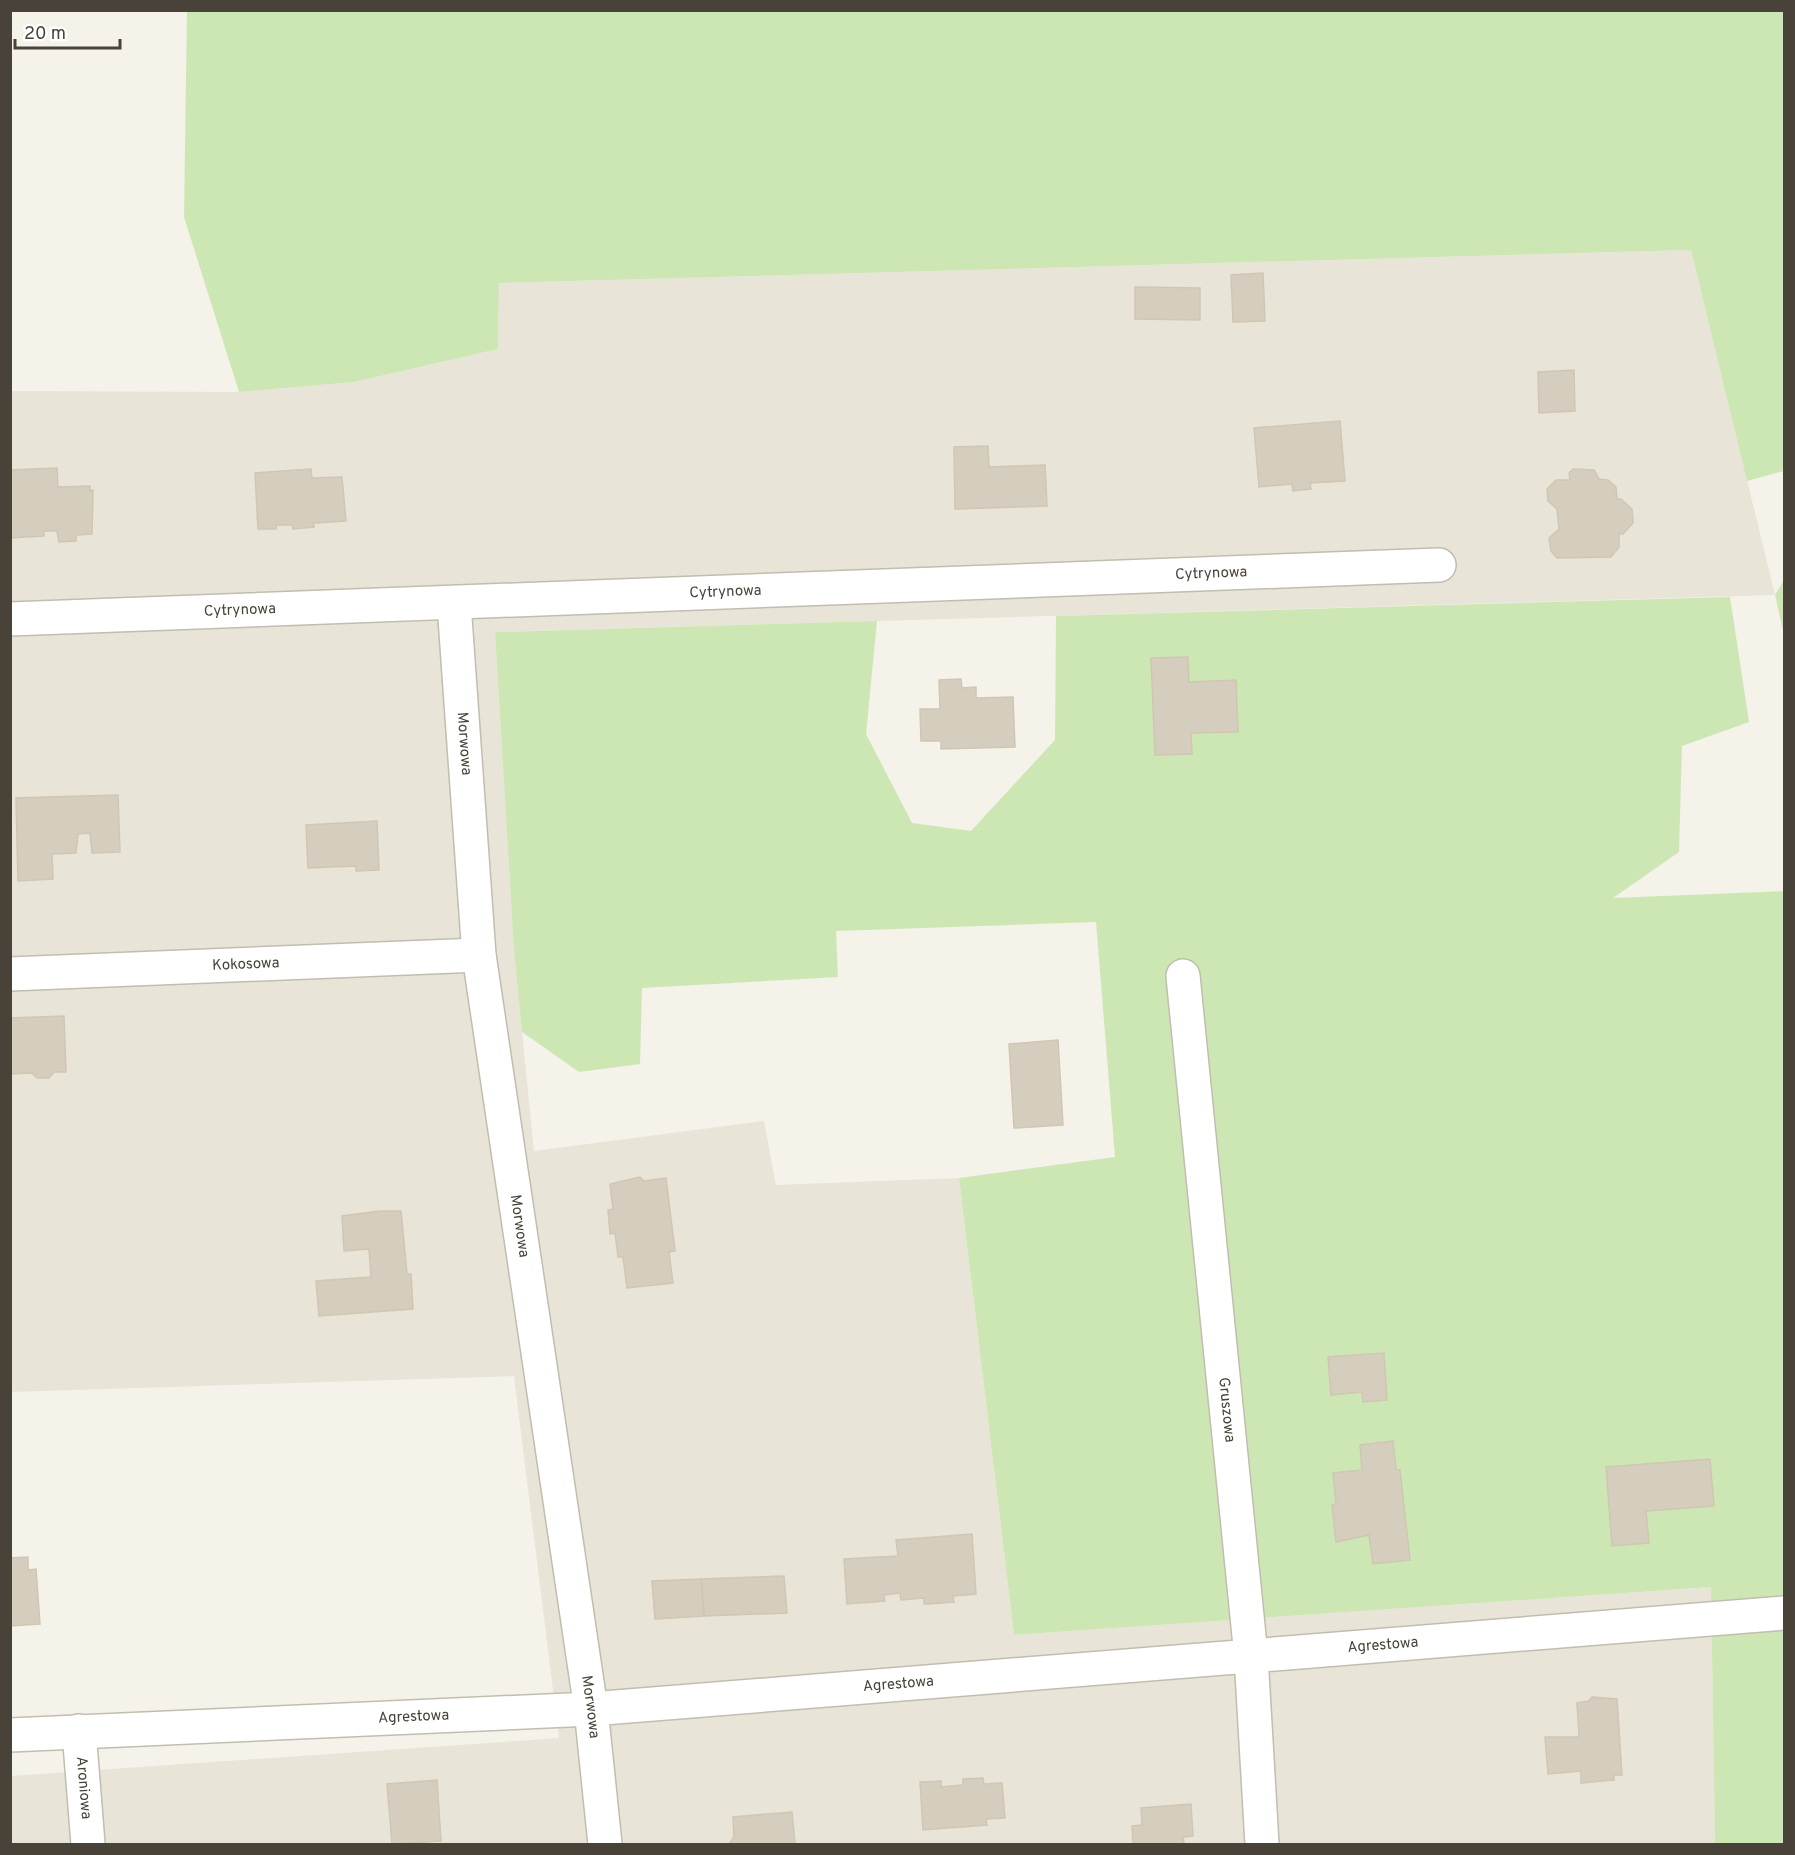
<svg xmlns="http://www.w3.org/2000/svg" width="1795" height="1855" viewBox="0 0 1795 1855" font-family="Overpass,sans-serif">
<style>
.residential{fill:#e8e4d8}
.green{fill:#cde7b4}
.building{fill:#d5cebf;stroke:#d0c6b2;stroke-width:1.5}
.lines{fill:none;stroke-linecap:round;stroke-linejoin:round}
.minor-casing{stroke:#c2bdaf;stroke-width:36}
.minor{stroke:#fff;stroke-width:33}
.labels{text-anchor:middle;dominant-baseline:central;stroke-width:6;stroke-linejoin:round;paint-order:stroke}
.street-label{font-size:15px;fill:#484238;stroke:#fff}
</style>
<rect width="100%" height="100%" fill="#f4f2e9"/>
<!-- residential -->
<path class="residential" d="M1691,250l84,345 -1280,37 19,320 20,199 230,-30 12,64 183,-7 55,457 697,-48 4,257h-1704v-68l548,-38 -45,-362 -503,16v-1001l228,1 115,-10 144,-33 1,-66z"/>
<!-- green -->
<g class="green">
<path d="M187,11h1597v460l-37,10 -56,-231 -1192,33 -1,66 -144,33 -115,10 -55,-175z"/>
<path d="M1784,580v55l-9,-40z"/>
<path d="M1730,597l19,125 -67,24 -3,106 -66,46 171,-7v953h-69l-4,-257 -697,48 -55,-457 156,-21 -19,-235 -260,9 2,46 -196,11 -2,76 -61,8 -57,-40 -8,-80 -19,-320 382,-11 -11,113 46,89 59,8 84,-91 1,-124z"/>
</g>
<!-- building -->
<g class="building">
<path d="M1263,273l2,48 -32,1 -2,-47z"/>
<path d="M1135,287l65,1v32l-65,-1z"/>
<path d="M1574,370l1,41 -36,2 -1,-41z"/>
<path d="M1340,421l5,60 -35,2 1,6 -18,2 -1,-7 -33,3 -5,-59z"/>
<path d="M988,446l1,21 56,-2 2,41 -92,3 -1,-62z"/>
<path d="M57,468l1,19 32,-1v5l3,-1 -1,44 -16,1v6l-17,1 -2,-11h-13v5l-34,2v-68z"/>
<path d="M311,469l1,9 30,-1 4,44 -33,2 1,4 -21,2 -1,-4h-16v4h-18l-3,-56z"/>
<path d="M1573,469l21,1 5,9 9,1 8,7 1,12h4l11,10 1,14 -10,11h-4v13l-8,10 -54,1 -6,-7 -2,-13 10,-9 -2,-20 -9,-8 -1,-12 9,-9h14l-1,-7z"/>
<path d="M1188,657l1,25 47,-2 2,52 -47,1 1,21 -37,1 -4,-97z"/>
<path d="M961,679l1,9 14,-1v11l37,-1 2,50 -74,2v-8h-20l-1,-32h20l-1,-29z"/>
<path d="M118,795l2,57 -28,1 -2,-20 -12,1 -2,19 -24,1 1,25 -35,2 -2,-83z"/>
<path d="M377,821l2,49 -23,1v-5l-48,2 -2,-43z"/>
<path d="M64,1016l2,56h-12l-5,6h-12l-5,-5 -22,1v-56z"/>
<path d="M1058,1040l5,85 -49,3 -5,-84z"/>
<path d="M640,1177l4,4 22,-3 9,73 -6,1 4,31 -46,5 -4,-31h-5l-3,-24 -5,1 -2,-24 5,-1 -3,-25z"/>
<path d="M380,1211h21l6,63h4l2,35 -94,7 -3,-35 55,-4 -2,-28 -25,2 -2,-35z"/>
<path d="M1384,1353l3,47 -24,2 -1,-10 -31,3 -3,-38z"/>
<path d="M1393,1441l3,29h4l10,90 -37,4 -4,-29 -33,7 -4,-37 4,-1 -3,-31 29,-3 -2,-25z"/>
<path d="M1710,1459l4,47 -68,5 3,32 -37,3 -6,-79z"/>
<path d="M972,1534l4,60 -23,2 1,6 -25,2h-5v-6l-23,2 -1,-7 -16,2 1,6 -38,3 -3,-45 54,-3 -2,-16z"/>
<path d="M28,1557v13l8,-1 4,55 -30,2v-68z"/>
<path d="M784,1576l3,37 -83,3 -3,-37z"/>
<path d="M701,1579l3,37 -49,3 -3,-38z"/>
<path d="M1592,1697l25,2 5,76h-8v5l-33,3v-12l-33,3 -3,-37h34l-2,-34 12,-2z"/>
<path d="M983,1778l1,6 18,-1 3,35 -19,1 1,6 -64,5 -3,-48 21,-1v6l22,-2v-6z"/>
<path d="M437,1780l4,61 -49,3 -5,-60z"/>
<path d="M1191,1804l2,32 -10,1 1,7h-51l-1,-18 10,-1 -1,-17z"/>
<path d="M792,1812l3,32h-66l5,-7 -1,-20z"/>
</g>
<g class="lines">
<defs>
<g id="minor">
<path id="s1" d="M454,604l25,351 112,754 14,135"/>
<path id="s2" d="M10,619l1429,-54"/>
<path id="s3" d="M10,974l469,-19"/>
<path id="s4" d="M1183,976l68,680 11,188"/>
<path id="s5" d="M79,1731l9,113"/>
<path id="s6" d="M10,1735l581,-26 1193,-96"/>
</g>
</defs>
<!-- minor casing -->
<use href="#minor" class="minor-casing"/>
<!-- minor -->
<use href="#minor" class="minor"/>
</g>
<g class="labels">
<!-- street labels -->
<g class="street-label">
<text stroke="none"><textPath href="#s2" startOffset="1202">Cytrynowa</textPath></text>
<text stroke="none"><textPath href="#s2" startOffset="716">Cytrynowa</textPath></text>
<text stroke="none"><textPath href="#s2" startOffset="230">Cytrynowa</textPath></text>
<text stroke="none"><textPath href="#s1" startOffset="140">Morwowa</textPath></text>
<text stroke="none"><textPath href="#s3" startOffset="236">Kokosowa</textPath></text>
<text stroke="none"><textPath href="#s1" startOffset="626">Morwowa</textPath></text>
<text stroke="none"><textPath href="#s4" startOffset="436">Gruszowa</textPath></text>
<text stroke="none"><textPath href="#s6" startOffset="1376">Agrestowa</textPath></text>
<text stroke="none"><textPath href="#s6" startOffset="890">Agrestowa</textPath></text>
<text stroke="none"><textPath href="#s1" startOffset="1112">Morwowa</textPath></text>
<text stroke="none"><textPath href="#s6" startOffset="404">Agrestowa</textPath></text>
<text stroke="none"><textPath href="#s5" startOffset="57">Aroniowa</textPath></text>
</g>
</g>
<!-- border -->
<rect width="1795" height="1855" fill="none" stroke="#484238" stroke-width="24"/>
<!-- scale -->
<path d="M15 39v9h105v-9" fill="none" stroke="#484238" stroke-width="3"/>
<text x="24" y="39" font-size="18" fill="#484238" stroke="#ffffff" stroke-width="4.5" paint-order="stroke">20 m</text>
</svg>
